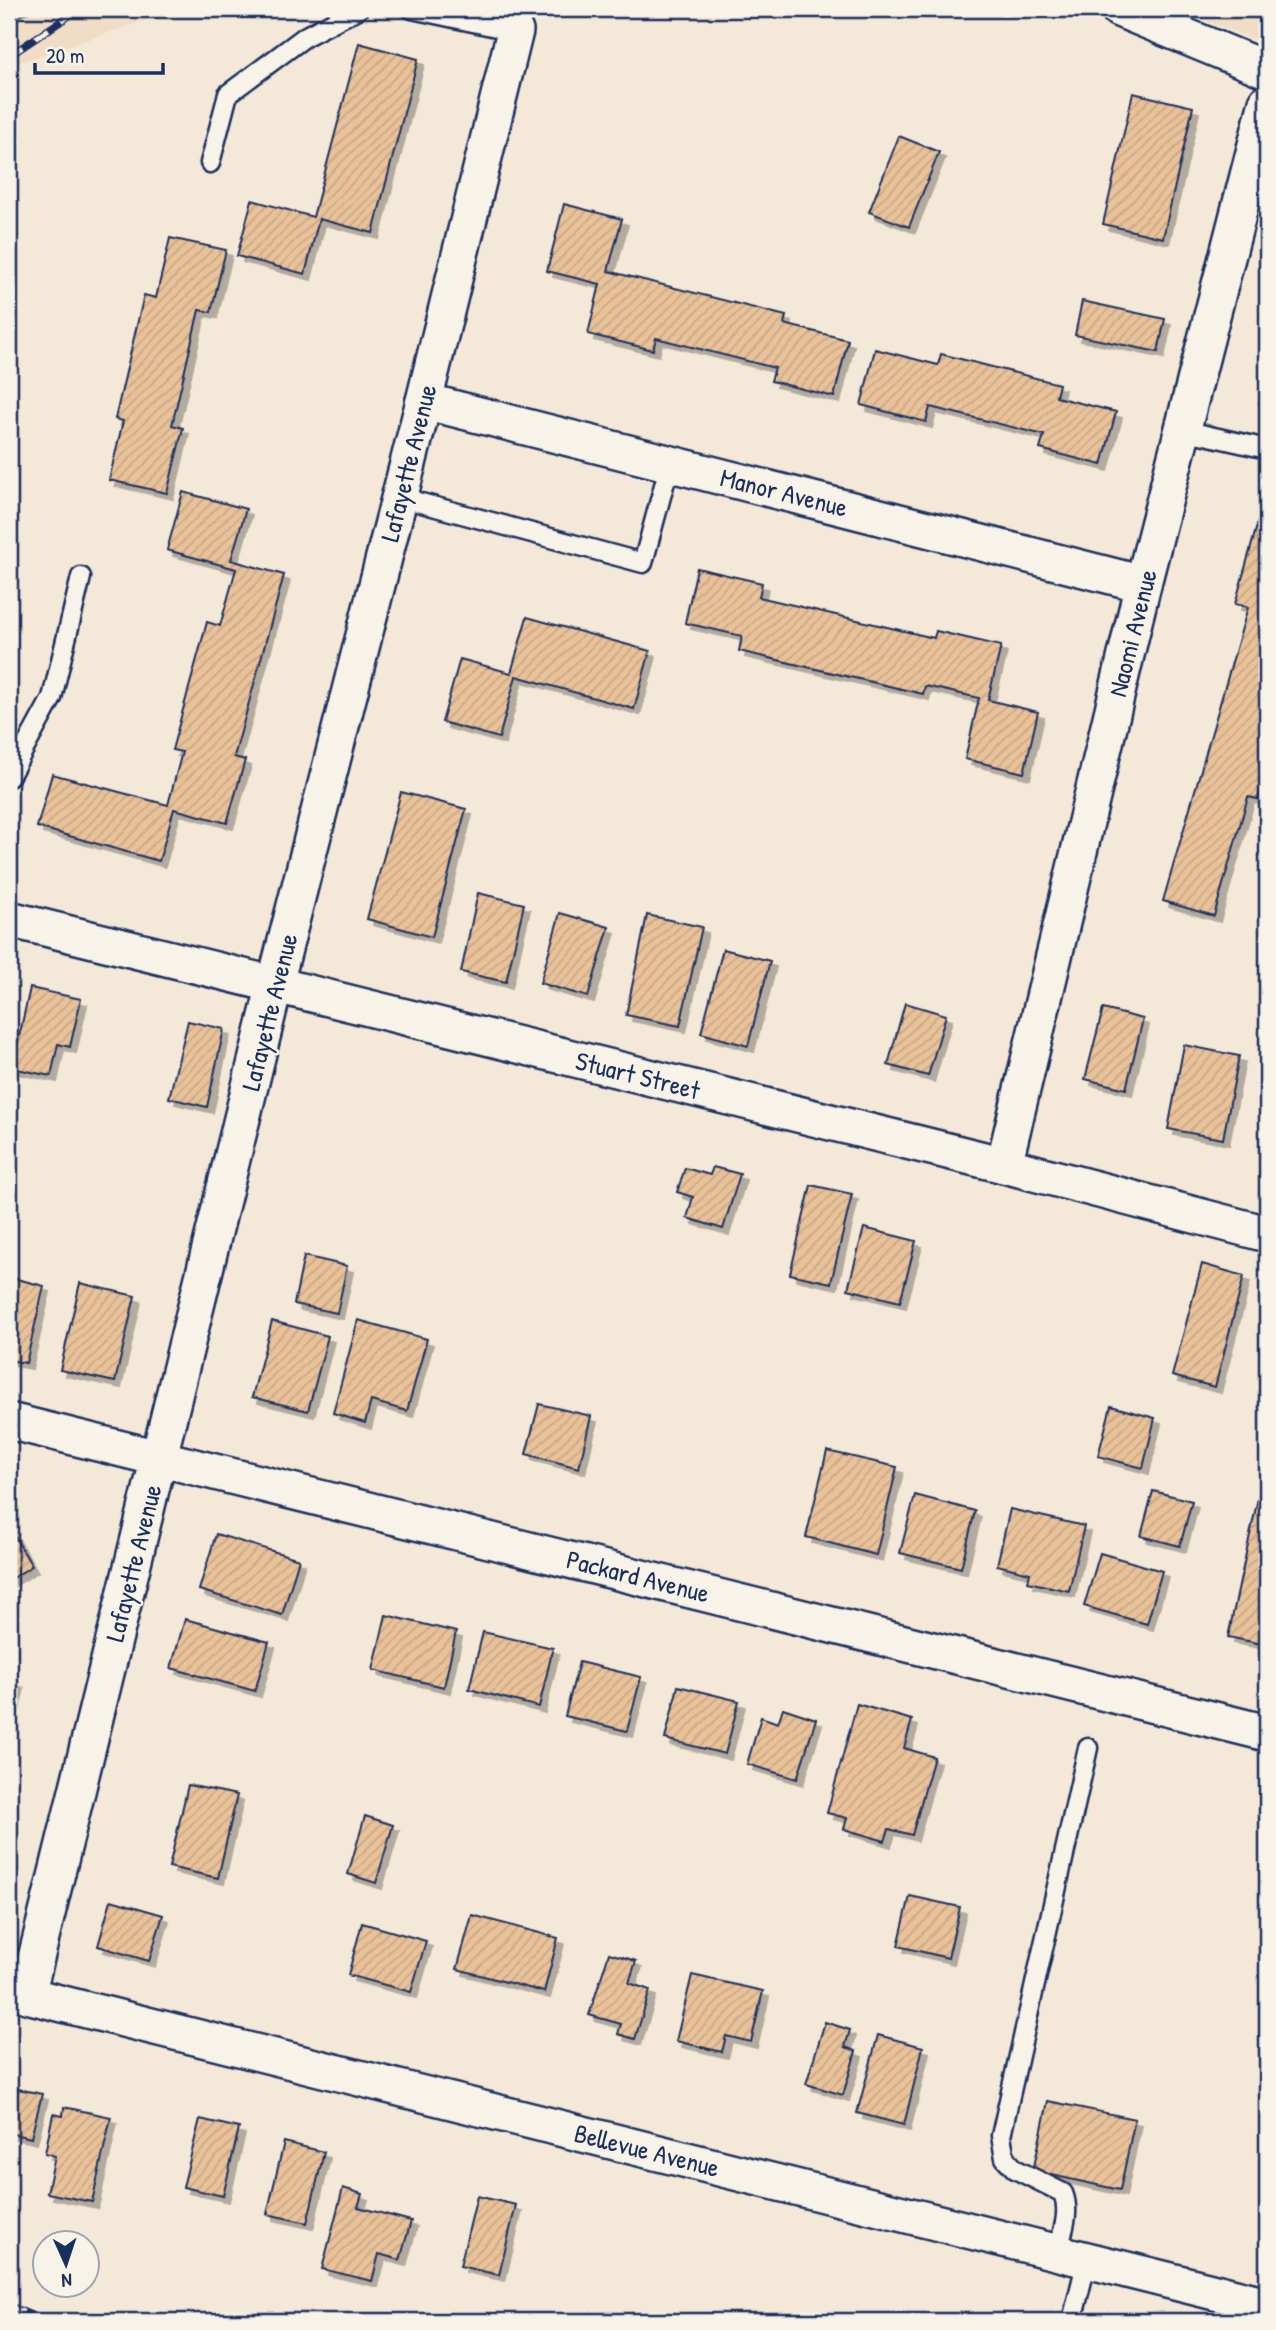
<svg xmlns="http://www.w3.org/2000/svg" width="1276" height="2330" viewBox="0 0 1276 2330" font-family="'Patrick Hand',sans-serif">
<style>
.built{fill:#f1ddc5}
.building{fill:url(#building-hatch);stroke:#1b2f5e;stroke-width:2;filter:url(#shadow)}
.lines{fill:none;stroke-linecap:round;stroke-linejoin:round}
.lane-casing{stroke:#1b2f5e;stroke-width:23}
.street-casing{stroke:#1b2f5e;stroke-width:40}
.lane{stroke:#f7f3e8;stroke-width:18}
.street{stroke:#f7f3e8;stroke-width:35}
.rail-casing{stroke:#1b2f5e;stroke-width:8}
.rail{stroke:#f7f3e8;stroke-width:5;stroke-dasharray:16;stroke-linecap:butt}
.labels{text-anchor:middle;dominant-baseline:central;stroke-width:5;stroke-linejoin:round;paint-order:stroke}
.street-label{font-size:26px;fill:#1b2f5e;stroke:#f7f3e8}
</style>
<defs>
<pattern id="building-hatch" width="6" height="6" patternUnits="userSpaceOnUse" patternTransform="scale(1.75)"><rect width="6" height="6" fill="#e9c299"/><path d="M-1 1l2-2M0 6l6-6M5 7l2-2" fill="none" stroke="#c7a786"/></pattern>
<filter id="shadow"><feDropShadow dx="6" dy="6" stdDeviation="0" flood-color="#0004"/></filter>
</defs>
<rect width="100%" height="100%" fill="#f4e9d8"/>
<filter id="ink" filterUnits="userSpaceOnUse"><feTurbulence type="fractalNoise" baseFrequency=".0143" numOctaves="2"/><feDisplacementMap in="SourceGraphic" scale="14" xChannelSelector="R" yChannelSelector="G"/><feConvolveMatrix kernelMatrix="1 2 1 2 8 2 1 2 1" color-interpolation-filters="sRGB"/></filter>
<g filter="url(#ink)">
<!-- built -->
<g class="built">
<path d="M9,9h171l-171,57z"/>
<path d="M1177,9h90v36z"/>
</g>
<!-- building -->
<g class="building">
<path d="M359,43l59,16 -45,174 -54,-14 -14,55 -68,-18 15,-56 61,17z"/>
<path d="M1133,93l60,14 -30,131 -60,-14z"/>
<path d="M899,136l40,16 -30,75 -40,-15z"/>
<path d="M564,204l58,15 -14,52 178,45 -2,8 64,16 -14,57 -63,-16 4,-13 -119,-30 -3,12 -65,-16 12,-50 -53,-13z"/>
<path d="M170,238l56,12 -15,62 -12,-2 -27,115 11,3 -16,65 -58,-13 14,-59 -8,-2 29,-124 12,3z"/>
<path d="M1082,301l83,18 -7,33 -83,-17z"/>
<path d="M875,349l63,16 3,-11 118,30 -3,13 60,15 -14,53 -62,-16 4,-14 -114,-28 -4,15 -65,-17z"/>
<path d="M1267,370v36l-8,-2z"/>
<path d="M1267,490v277l-9,32 -10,-2 -34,119 -51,-15 85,-294 -13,-3z"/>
<path d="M183,492l63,17 -15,51 53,15 -50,182 11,3 -18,63 -53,-14 -15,52 -122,-34 15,-53 116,31 14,-53 -10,-2 35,-128 13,4 16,-57 -69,-19z"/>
<path d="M697,568l65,15 -3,14 175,41 2,-7 65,15 -13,54 50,12 -14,61 -59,-14 14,-61 -54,-12 -2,8 -184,-43 3,-15 -57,-13z"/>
<path d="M527,617l123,34 -16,58 -118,-33 -17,62 -57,-16 18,-63 51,14z"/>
<path d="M401,792l65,17 -34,128 -65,-18z"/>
<path d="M478,893l46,11 -18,78 -45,-10z"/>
<path d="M560,913l49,14 -21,70 -48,-14z"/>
<path d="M647,915l55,12 -22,99 -54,-11z"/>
<path d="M723,949l47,12 -22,85 -47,-13z"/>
<path d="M30,988l51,11 -11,48 -12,-3 -7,32 -39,-8z"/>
<path d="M905,1003l41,12 -18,61 -40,-11z"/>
<path d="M1103,1009l40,10 -17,70 -41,-10z"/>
<path d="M188,1021l36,8 -17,78 -38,-9z"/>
<path d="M1184,1045l55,11 -16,83 -55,-10z"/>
<path d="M713,1167l27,7 -17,55 -36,-11 6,-21 -16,-5 8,-24 25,7z"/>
<path d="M811,1185l41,9 -21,89 -41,-9z"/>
<path d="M864,1228l52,13 -16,61 -52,-13z"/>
<path d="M304,1256l43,10 -10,47 -43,-9z"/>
<path d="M1202,1264l42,12 -29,111 -43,-11z"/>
<path d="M9,1277l35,9 -18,77 -17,-3z"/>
<path d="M80,1283l55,13 -20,86 -55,-12z"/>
<path d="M358,1320l69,19 -20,72 -36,-10 -6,22 -32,-10z"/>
<path d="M272,1321l56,15 -20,75 -56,-14z"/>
<path d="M539,1404l52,12 -12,52 -53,-14z"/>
<path d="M1111,1406l44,12 -12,50 -45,-12z"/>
<path d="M827,1451l70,16 -21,88 -70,-18z"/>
<path d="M1264,1470l3,1v174l-39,-8z"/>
<path d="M1153,1491l39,10 -12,45 -39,-10z"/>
<path d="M915,1495l60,16 -14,57 -61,-15z"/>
<path d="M1010,1509l74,17 -15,65 -41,-9 2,-9 -33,-8z"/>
<path d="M9,1527l23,39 -23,14z"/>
<path d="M216,1534l83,25 -17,56 -83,-25z"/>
<path d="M1100,1553l62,18 -15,53 -63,-18z"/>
<path d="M386,1615l70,17 -12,55 -71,-17z"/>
<path d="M185,1619l84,23 -14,49 -84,-23z"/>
<path d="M483,1632l70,16 -14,59 -70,-18z"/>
<path d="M579,1662l62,15 -14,54 -62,-15z"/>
<path d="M9,1680l9,2 -9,40z"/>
<path d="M678,1686l61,15 -14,53 -60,-15z"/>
<path d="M857,1704l55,16 -8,28 30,9 -22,78 -23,-6 -4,12 -41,-12 3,-11 -20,-5z"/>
<path d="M783,1708l33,11 -19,60 -50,-15 14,-47 17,6z"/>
<path d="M188,1785l49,10 -19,83 -49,-11z"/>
<path d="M365,1816l28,9 -17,58 -28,-9z"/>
<path d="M910,1896l50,11 -12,51 -50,-12z"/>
<path d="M111,1900l52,15 -14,46 -51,-15z"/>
<path d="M472,1915l86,23 -14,54 -87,-23z"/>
<path d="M362,1923l64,18 -15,51 -63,-17z"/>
<path d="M609,1953l27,8 -7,22 21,7 -15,49 -17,-5 3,-10 -32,-9z"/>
<path d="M692,1975l71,16 -12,51 -25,-6 -4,16 -46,-11z"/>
<path d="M825,2022l25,8 -5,17 11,4 -13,44 -37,-11z"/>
<path d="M878,2035l45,12 -19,78 -47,-12z"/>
<path d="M9,2087l33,7 -11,44 -22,-5z"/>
<path d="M1048,2101l87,18 -15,71 -87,-19z"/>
<path d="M64,2107l47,10 -19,85 -45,-9 8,-37 -10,-3 8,-39 10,2z"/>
<path d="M200,2119l39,9 -16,68 -40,-9z"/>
<path d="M284,2142l40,10 -17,71 -40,-9z"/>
<path d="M343,2188l19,6 -4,13 53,14 -11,39 -21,-6 -7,27 -50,-12z"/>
<path d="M477,2196l39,9 -17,70 -39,-9z"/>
</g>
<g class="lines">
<defs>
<g id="lane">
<path d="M412,9l103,22"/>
<path d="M210,163l18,-69 78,-58 52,-27"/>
<path d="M1183,430l84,19"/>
<path d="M399,497l244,66 27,-100"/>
<path d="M9,777l43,-79 29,-121"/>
<path d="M1057,2253c5,-20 14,-40 6,-60l-48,-24 -10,-11 -4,-22 87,-388"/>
<path d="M1072,2321l15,-61"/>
</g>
<g id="street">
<path d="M1119,9l148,61"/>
<path d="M515,31l-91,370 -149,583 -248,1011 1240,310"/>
<path d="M424,401l719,183"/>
<path d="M9,919l995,246 263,69"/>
<path d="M1004,1165l139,-581 124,-482"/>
<path d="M9,1421l1258,312"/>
</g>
</defs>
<!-- lane casing -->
<use href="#lane" class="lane-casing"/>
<!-- street casing -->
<use href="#street" class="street-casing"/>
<!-- lane -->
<use href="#lane" class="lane"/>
<!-- street -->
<use href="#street" class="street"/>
<defs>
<g id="rail">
<path d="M9,17l18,-8"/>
<path d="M9,56l70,-47"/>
<path d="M9,2306l35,15"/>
</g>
</defs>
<!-- rail casing -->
<use href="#rail" class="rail-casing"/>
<!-- rail -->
<use href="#rail" class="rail"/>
</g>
</g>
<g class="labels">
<!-- street labels -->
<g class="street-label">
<text transform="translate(408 463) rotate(-76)">Lafayette Avenue</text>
<text transform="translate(784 492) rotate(14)">Manor Avenue</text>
<text transform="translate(1132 633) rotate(-76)">Naomi Avenue</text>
<text transform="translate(269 1012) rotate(-76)">Lafayette Avenue</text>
<text transform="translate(638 1075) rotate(14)">Stuart Street</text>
<text transform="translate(133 1563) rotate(-76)">Lafayette Avenue</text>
<text transform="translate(638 1576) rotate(14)">Packard Avenue</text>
<text transform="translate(647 2150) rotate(14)">Bellevue Avenue</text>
</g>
</g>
<!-- margin -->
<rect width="1276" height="2330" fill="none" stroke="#f7f3e8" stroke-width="35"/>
<rect x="18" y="18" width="1241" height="2295" fill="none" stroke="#1b2f5e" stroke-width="2.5" filter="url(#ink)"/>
<!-- north arrow -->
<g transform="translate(66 2264) rotate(177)"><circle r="33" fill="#f7f3e8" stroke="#9fa5b1" stroke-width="2"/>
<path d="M0-5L12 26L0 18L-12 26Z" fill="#1b2f5e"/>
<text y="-10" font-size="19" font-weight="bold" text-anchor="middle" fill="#1b2f5e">N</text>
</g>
<!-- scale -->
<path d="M35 63v10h128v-10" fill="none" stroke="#1b2f5e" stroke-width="3.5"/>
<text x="46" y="63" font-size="21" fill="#1b2f5e" stroke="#f7f3e8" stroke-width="5" paint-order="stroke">20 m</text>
</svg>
